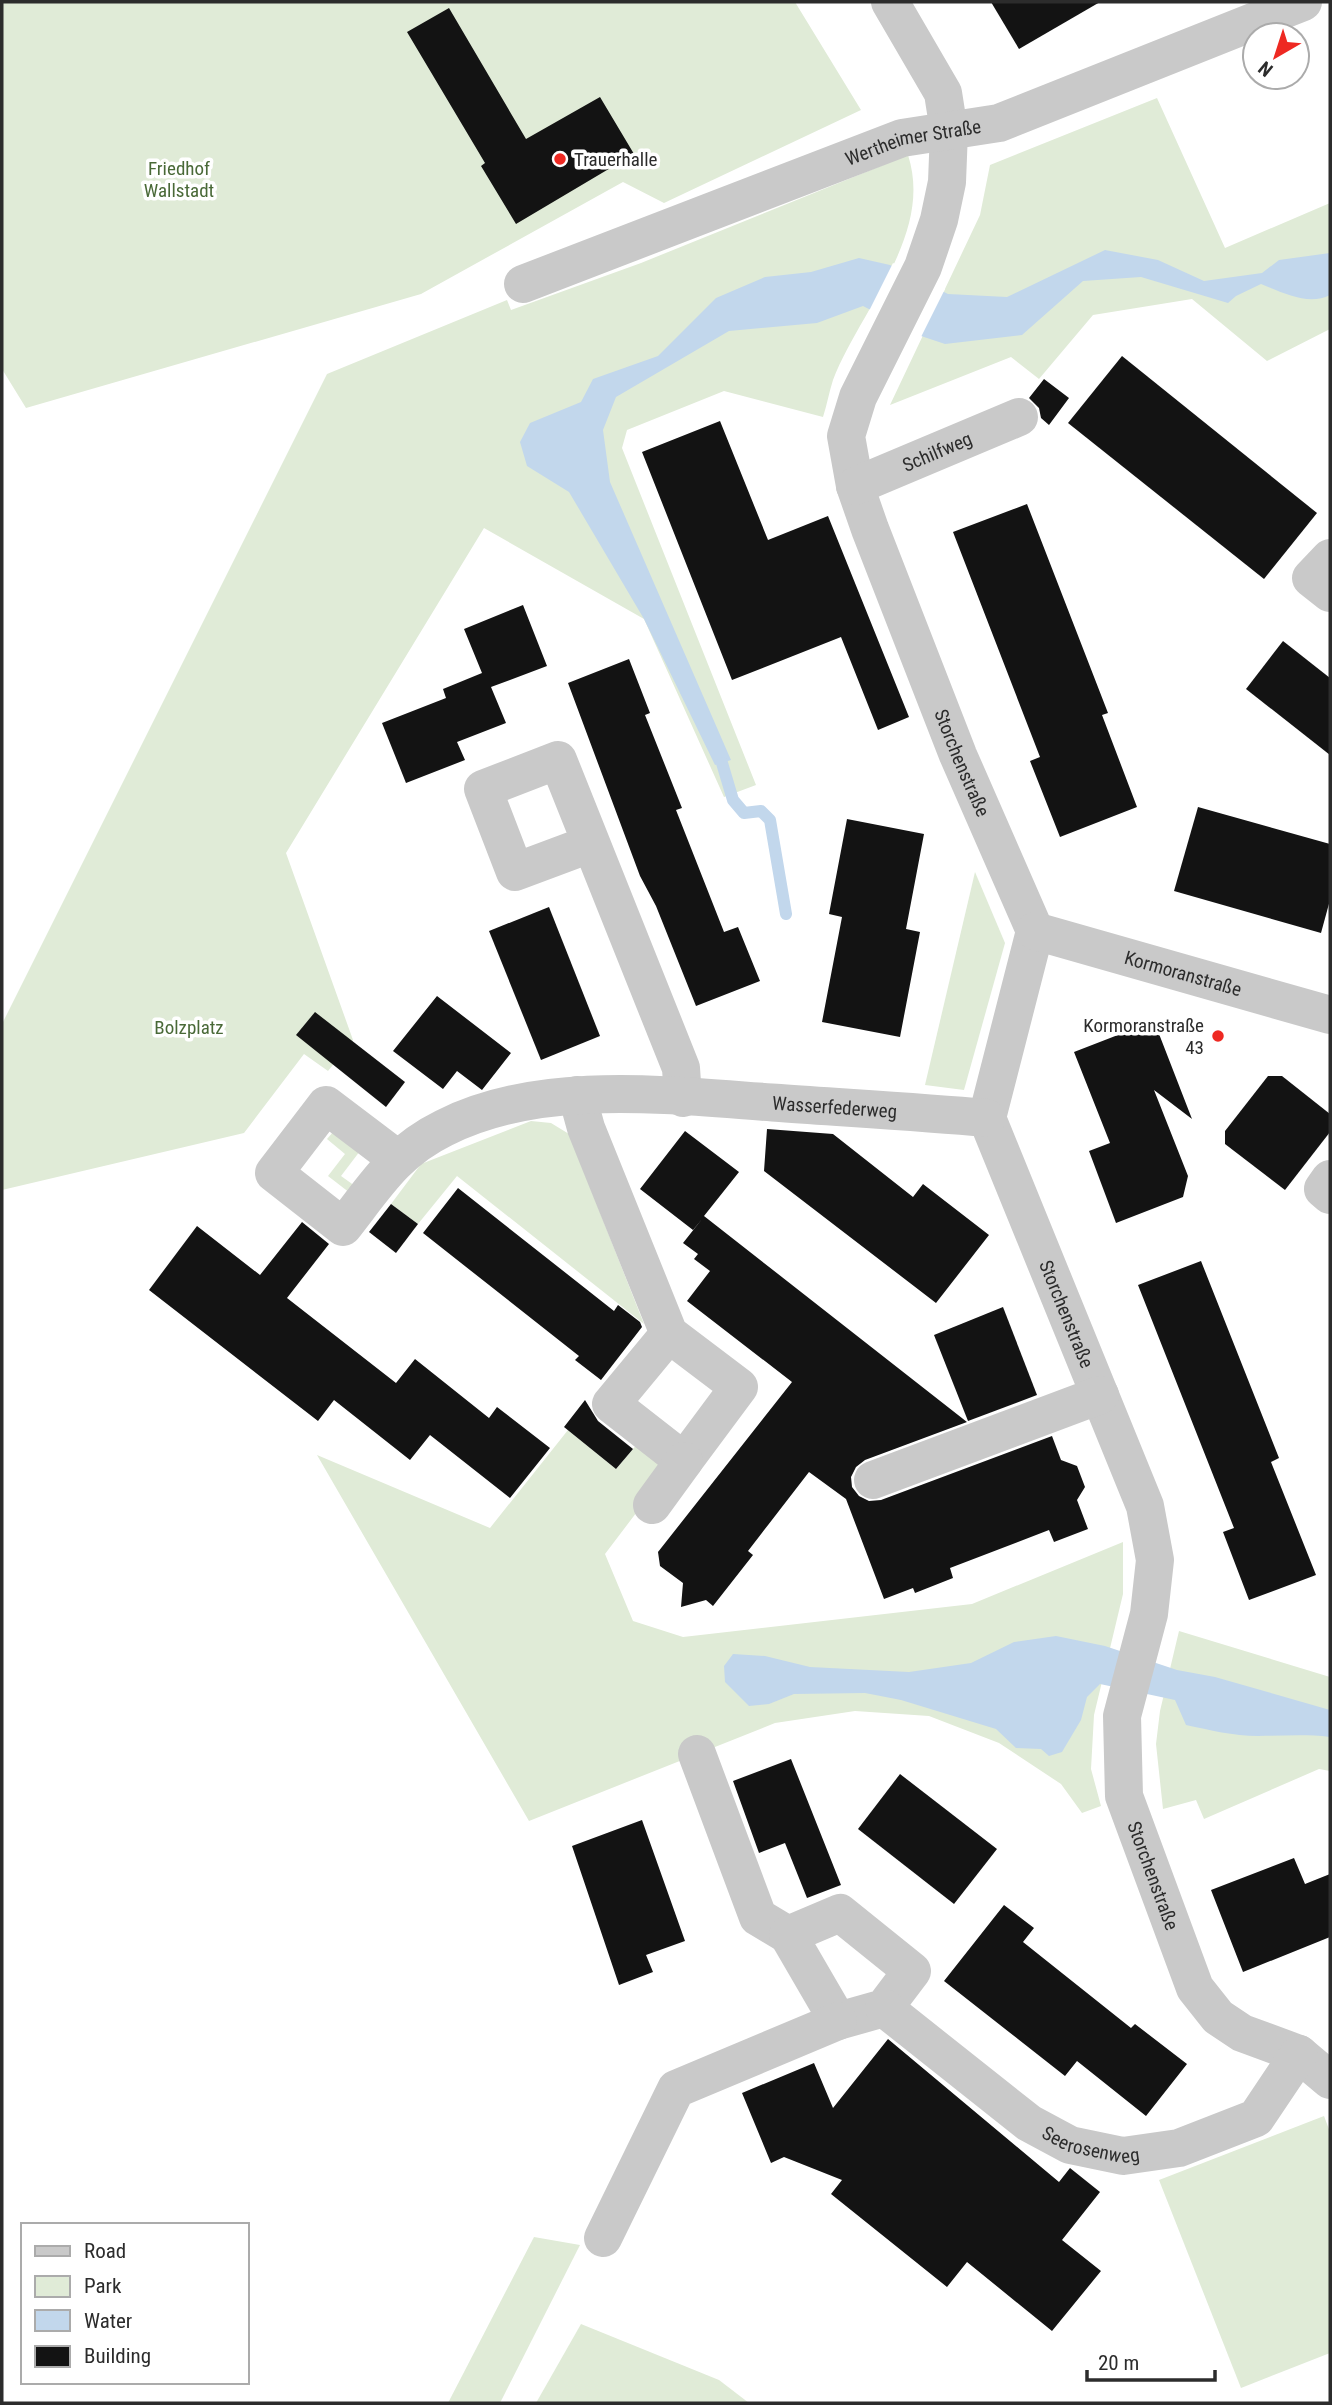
<svg xmlns="http://www.w3.org/2000/svg" width="1332" height="2405" viewBox="0 0 1332 2405" font-family="'Roboto Condensed',sans-serif">
<style>
.green{fill:#e0ebd7}
.water{fill:#c2d7ec}
.pier{fill:#fff}
.lines{fill:none;stroke-linecap:round;stroke-linejoin:round}
.stream{stroke:#c2d7ec;stroke-width:12}
.building{fill:#131313}
.minor{stroke:#c9c9c9;stroke-width:38}
.poi-dot{fill:#ee2922;stroke:#fff;stroke-width:2.5}
.labels{text-anchor:middle;dominant-baseline:central;stroke-width:7;stroke-linejoin:round;paint-order:stroke}
.street-label{font-size:19px;fill:#2c2c2c;stroke:#fff}
.poi-label{font-size:19px;fill:#2c2c2c;stroke:#fff;text-anchor:start}
.park-label{font-size:19px;fill:#496937;stroke:#fff}
</style>
<rect width="100%" height="100%" fill="#fff"/>
<!-- green -->
<g class="green">
<path d="M2,2h793l66,108 -197,93 -41,-21 -202,112 -395,114 -24,-39z"/>
<path d="M1157,98l68,150 105,-45v126l-63,32 -75,-62 -99,16 -54,64 -28,-22 -121,48 90,-190 10,-50z"/>
<path d="M908,155c26,80 -48,155 -75,225 -4,12 -6,25 -10,37l-99,-26 -97,39 -5,18 134,337 -32,12 -80,-178 -160,-91 -198,325 67,187 -25,31 -24,-17 -60,79 -242,57v-166l325,-650 180,-74 4,10 130,-47z"/>
<path d="M975,872l30,71 -41,147 -39,-5z"/>
<path d="M531,1121l20,2 18,11 75,190 -187,-148 -39,48 -27,-20 30,-40z"/>
<path d="M334,1131l26,20 -19,25 14,10 -5,7 -22,-17 17,-22 -18,-15z"/>
<path d="M568,1430l48,39 22,-26 24,19 -13,34 -44,58 28,67 50,16 289,-33 151,-62v52l-29,121 -3,54 10,37 -19,7 -21,-29 -62,-41 -70,-27 -74,-5 -80,12 -246,98 -212,-366 173,73z"/>
<path d="M1179,1631l151,46v94l-11,-2 -115,50 -8,-19 -33,9 -7,-65 4,-33z"/>
<path d="M1324,2116l6,16v221l-89,35 -82,-208z"/>
<path d="M534,2237l46,8 -80,158h-52z"/>
<path d="M581,2324l138,56 30,23h-213z"/>
</g>
<!-- water -->
<g class="water">
<path d="M1105,250l53,10 46,21 58,-8 17,-13 51,-7v42c-21,11 -47,-2 -69,-11l-25,12 -8,7 -87,-26 -58,4 -61,54 -77,9 -24,-8 -58,-30 -46,17 -88,8 -113,66 -13,33 7,52 121,278 -16,5 -71,-146 -75,-127 -42,-26 -7,-24 10,-19 51,-21 12,-23 65,-23 58,-58 49,-21 46,-5 48,-14 31,7 58,29 59,3z"/>
<path d="M1056,1636l49,10 72,24 38,7 115,33v27c-25,-3 -47,-1 -72,-1 -25,0 -48,-6 -72,-11l-11,-25 -75,-16 -13,13 -6,23 -19,32 -13,4 -8,-7 -25,-1 -20,-19 -95,-29 -36,-7 -71,1 -25,10 -20,2 -24,-24 -1,-16 9,-12 32,2 45,11 99,5 62,-9 43,-21z"/>
</g>
<!-- pier -->
<path class="pier" d="M893,263l52,26 -25,50 -52,-26z"/>
<g class="lines">
<!-- stream -->
<path class="stream" d="M722,763l11,37 11,13 17,-2 9,9 16,94"/>
</g>
<!-- building -->
<g class="building">
<path d="M991,2h109l-81,47z"/>
<path d="M449,8l77,131 74,-42 34,57 -118,70 -35,-58 4,-3 -78,-131z"/>
<path d="M1122,356l195,157 -53,66 -196,-156z"/>
<path d="M1044,379l25,19 -20,27 -8,-7 -2,-10 -10,-10z"/>
<path d="M720,421l48,119 60,-24 81,201 -31,13 -37,-93 -109,43 -90,-228z"/>
<path d="M1027,504l81,209 -6,2 35,92 -77,30 -30,-76 10,-4 -87,-225z"/>
<path d="M523,605l24,61 -56,21 15,36 -49,19 8,18 -59,23 -24,-60 64,-25 -3,-9 39,-16 -18,-44z"/>
<path d="M1283,641l47,37v77l-84,-66z"/>
<path d="M629,659l21,54 -5,2 37,93 -6,2 48,122 14,-5 22,54 -64,25 -40,-100 -16,-30 -72,-193z"/>
<path d="M1198,807l132,37v56l-9,33 -147,-42z"/>
<path d="M847,819l77,15 -18,95 14,3 -20,105 -78,-15 20,-105 -13,-3z"/>
<path d="M549,907l51,129 -59,24 -52,-129z"/>
<path d="M437,996l74,57 -29,37 -25,-19 -14,18 -50,-38z"/>
<path d="M315,1012l90,70 -19,25 -90,-72z"/>
<path d="M1154,1021l38,98 -38,-29 34,86 -5,21 -67,26 -27,-72 21,-8 -36,-91z"/>
<path d="M1268,1076h14l48,38v18l-45,58 -60,-46v-13z"/>
<path d="M767,1129l66,5 80,63 10,-13 66,51 -53,68 -172,-132z"/>
<path d="M685,1131l54,41 -35,44 263,206 -102,38 -9,7 -5,10 1,10 7,9 10,5 12,-1 171,-64 9,24 16,6 8,21 -8,13 11,29 -34,13 -5,-12 -99,38 3,10 -38,15 -2,-5 -29,11 -38,-100 -37,-27 -61,79 5,4 -40,51 -7,-6 -25,7 2,-24 -23,-17 -2,-14 134,-170 -105,-81 23,-30 -16,-12 4,-5 -15,-11 19,-24 -9,11 -53,-41z"/>
<path d="M458,1188l156,123 4,-6 22,17 2,5 -41,53 -26,-20 4,-4 -156,-123z"/>
<path d="M391,1204l27,20 -22,29 -27,-21z"/>
<path d="M302,1222l27,22 -42,54 109,85 19,-24 74,59 8,-11 53,41 -40,50 -80,-63 -20,25 -76,-60 -16,21 -169,-131 48,-64 63,49z"/>
<path d="M1201,1261l78,197 -8,4 45,113 -67,25 -26,-68 11,-4 -96,-243z"/>
<path d="M1003,1307l34,88 -69,26 -34,-86z"/>
<path d="M585,1400l13,21 35,28 -17,20 -52,-42z"/>
<path d="M791,1759l50,126 -34,13 -22,-55 -26,10 -26,-72z"/>
<path d="M900,1774l97,75 -43,55 -96,-75z"/>
<path d="M642,1820l43,121 -39,14 7,17 -34,13 -47,-139z"/>
<path d="M1294,1858l11,26 25,-10v63l-87,35 -32,-82z"/>
<path d="M1004,1905l30,23 -11,14 108,86 4,-4 52,40 -41,52 -69,-55 -12,15 -121,-95z"/>
<path d="M888,2039l171,143 11,-14 30,24 -38,48 39,31 -49,60 -85,-69 -20,25 -116,-93 11,-14 -58,-23 -13,6 -29,-70 72,-30 19,45z"/>
</g>
<g class="lines">
<!-- minor -->
<g class="minor">
<path id="s1" d="M890,2l53,91 6,38 -2,51 -8,38 -16,47 -65,130 -12,39 9,50 15,43 88,226 77,176 -48,187 158,388 10,54 -6,54 -27,102 2,80 71,192 23,29 24,16 57,21 31,26"/>
<path id="s2" d="M523,284l379,-146 97,-15 304,-121"/>
<path id="s3" d="M855,486l164,-69"/>
<path d="M1330,558l-19,20 19,15"/>
<path d="M590,844l-75,28 -32,-83 75,-29 123,308 2,30"/>
<path id="s4" d="M1035,931l295,84"/>
<path d="M577,1095l9,33 83,206 70,53 -55,74 -73,-57 58,-70"/>
<path id="s5" d="M396,1158l-70,-53 -52,68 69,54c33,-42 52,-75 101,-99 98,-50 230,-32 336,-25 69,5 138,9 207,15"/>
<path d="M1330,1179l-7,10 7,6"/>
<path d="M873,1480l227,-85"/>
<path d="M652,1505l32,-44"/>
<path d="M697,1754l61,163 30,18"/>
<path d="M840,1913l72,58 -28,37 -46,13 -50,-86z"/>
<path id="s6" d="M884,2008l145,115 41,22 53,11 56,-8 77,-30 43,-64"/>
<path d="M603,2238l73,-149 162,-68"/>
</g>
</g>
<!-- markers -->
<g class="poi-dot">
<circle cx="560" cy="159" r="7"/>
<circle cx="1218" cy="1036" r="7"/>
</g>
<g class="labels">
<!-- street labels -->
<g class="street-label">
<text stroke="none"><textPath href="#s2" startOffset="416">Wertheimer Straße</textPath></text>
<text stroke="none"><textPath href="#s3" startOffset="89">Schilfweg</textPath></text>
<text stroke="none"><textPath href="#s1" startOffset="817">Storchenstraße</textPath></text>
<text stroke="none"><textPath href="#s4" startOffset="154">Kormoranstraße</textPath></text>
<text stroke="none"><textPath href="#s5" startOffset="800">Wasserfederweg</textPath></text>
<text stroke="none"><textPath href="#s1" startOffset="1405">Storchenstraße</textPath></text>
<text stroke="none"><textPath href="#s1" startOffset="1992">Storchenstraße</textPath></text>
<text stroke="none"><textPath href="#s6" startOffset="252">Seerosenweg</textPath></text>
</g>
<!-- poi labels -->
<g class="poi-label">
<text x="574" y="159">Trauerhalle</text>
<text x="1204" y="1025" text-anchor="end">Kormoranstraße<tspan x="1204" dy="22">43</tspan></text>
</g>
<!-- park labels -->
<g class="park-label">
<text x="179" y="168">Friedhof<tspan x="179" dy="22">Wallstadt</tspan></text>
<text x="189" y="1027">Bolzplatz</text>
</g>
</g>
<!-- border -->
<rect width="1332" height="2405" fill="none" stroke="#2c2c2c" stroke-width="7"/>
<!-- legend -->
<rect x="21" y="2223" width="228" height="161" fill="#ffffff" stroke="#ababab" stroke-width="2"/>
<rect x="35" y="2246" width="35" height="10" fill="#c9c9c9" stroke="#ababab" stroke-width="2"/>
<text x="84" y="2258" font-size="21" fill="#2c2c2c">Road</text>
<rect x="35" y="2276" width="35" height="21" fill="#e0ebd7" stroke="#ababab" stroke-width="2"/>
<text x="84" y="2293" font-size="21" fill="#2c2c2c">Park</text>
<rect x="35" y="2310" width="35" height="21" fill="#c2d7ec" stroke="#ababab" stroke-width="2"/>
<text x="84" y="2328" font-size="21" fill="#2c2c2c">Water</text>
<rect x="35" y="2346" width="35" height="21" fill="#131313" stroke="#ababab" stroke-width="2"/>
<text x="84" y="2363" font-size="21" fill="#2c2c2c">Building</text>
<!-- north arrow -->
<g transform="translate(1276 56) rotate(219)"><circle r="33" fill="#ffffff" stroke="#ababab" stroke-width="2"/>
<path d="M0-5L12 26L0 18L-12 26Z" fill="#ee2922"/>
<text y="-10" font-size="19" font-weight="bold" text-anchor="middle" fill="#2c2c2c">N</text>
</g>
<!-- scale -->
<path d="M1087 2370v10h128v-10" fill="none" stroke="#2c2c2c" stroke-width="3.5"/>
<text x="1098" y="2370" font-size="21" fill="#2c2c2c" stroke="#ffffff" stroke-width="5" paint-order="stroke">20 m</text>
</svg>
